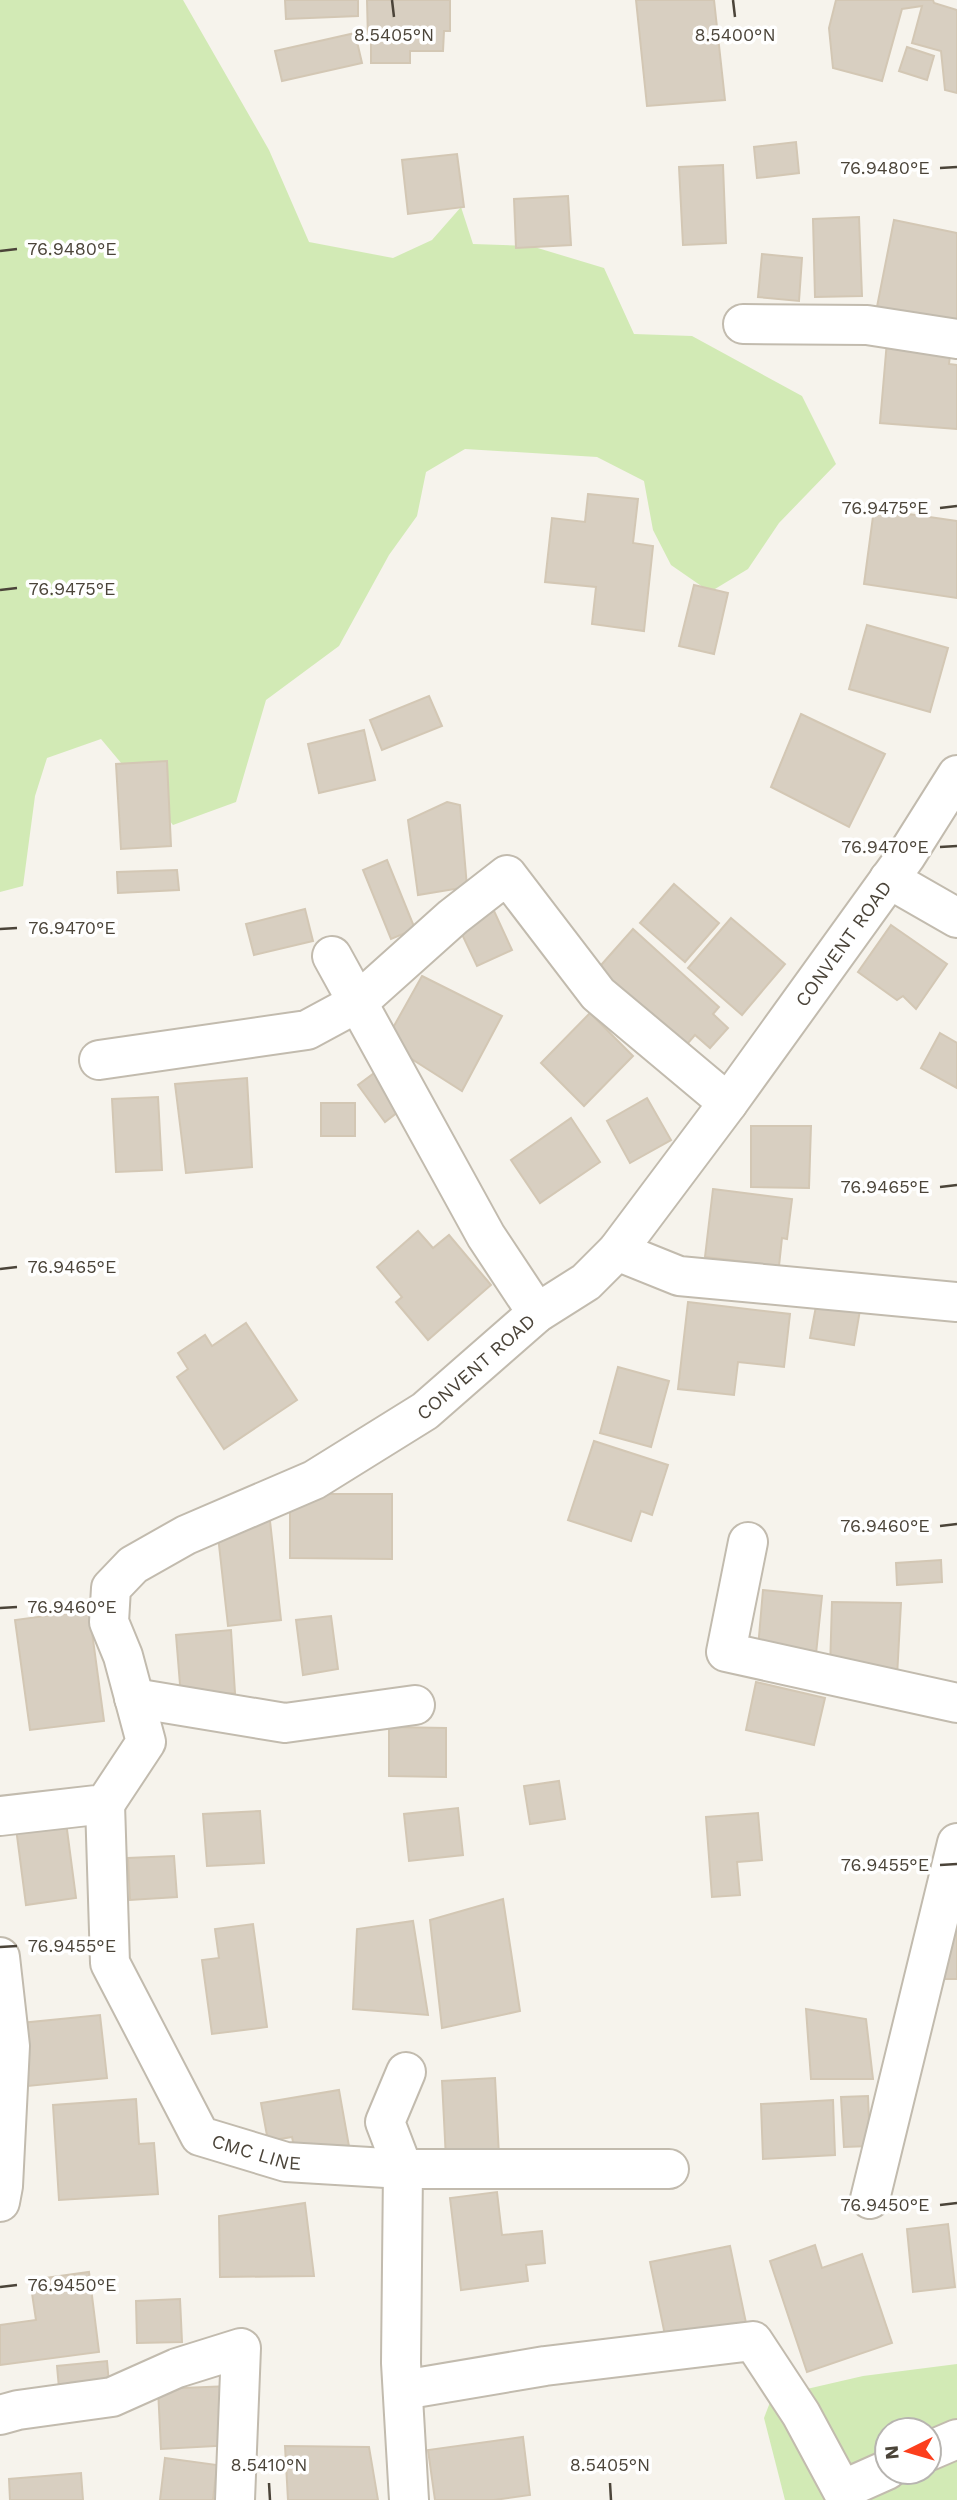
<svg xmlns="http://www.w3.org/2000/svg" width="957" height="2500" viewBox="0 0 957 2500" font-family="'Work Sans',sans-serif">
<style>
.green{fill:#d2eab5;fill-rule:evenodd}
.building{fill:#d8cfc1;stroke:#d3c7b4;stroke-width:2}
.lines{fill:none;stroke-linecap:round;stroke-linejoin:round}
.street-casing{stroke:#c2bbae;stroke-width:42}
.street{stroke:#fff;stroke-width:38}
.ticks{fill:none;stroke:#4b4439;stroke-width:2.5}
.labels{text-anchor:middle;dominant-baseline:central;stroke-width:7;stroke-linejoin:round;paint-order:stroke}
.street-label{font-size:19px;fill:#4b4439;stroke:#fff}
.ticks-label{font-size:18px;text-anchor:middle;fill:#4b4439;stroke:#fff;stroke-width:7;stroke-linejoin:round;paint-order:stroke}
</style>
<rect width="100%" height="100%" fill="#f6f3ec"/>
<!-- green -->
<g class="green">
<path d="M0,0h183l86,150 40,92 84,16 39,-18 29,-33 12,37 58,2 73,22 30,66 58,2 110,60 34,68 -57,59 -31,46 -38,23 -39,-27 -18,-35 -9,-49 -47,-24 -132,-8 -39,23 -9,44 -28,39 -50,91 -73,54 -30,102 -63,23 -72,-86 -54,19 -12,38 -12,90 -23,6z"/>
<path d="M957,2364v136h-172l-21,-82 8,-21 91,-21zM887,2430h42v42h-42z"/>
</g>
<!-- building -->
<g class="building">
<path d="M285,0h73v16l-72,3z"/>
<path d="M367,0h83v31h-6l-1,20h-33v12h-39v-24h-3z"/>
<path d="M636,0h78l11,100 -78,6z"/>
<path d="M836,0h97l1,3 23,7v83l-12,-3 -4,-39 -29,-8 10,-37 -20,3 -20,72 -49,-13 -4,-40z"/>
<path d="M355,33l7,30 -80,18 -7,-30z"/>
<path d="M907,47l27,9 -7,24 -28,-9z"/>
<path d="M796,142l3,31 -42,5 -3,-31z"/>
<path d="M457,154l7,53 -56,7 -6,-54z"/>
<path d="M723,165l3,78 -43,2 -4,-78z"/>
<path d="M568,196l3,49 -55,3 -2,-49z"/>
<path d="M859,217l3,79 -47,1 -2,-78z"/>
<path d="M894,220l63,13v95l-81,-16z"/>
<path d="M762,254l40,4 -3,43 -41,-4z"/>
<path d="M887,341l64,6 -2,17 8,1v64l-77,-6z"/>
<path d="M588,494l50,5 -5,44 20,3 -9,85 -52,-7 4,-37 -51,-5 7,-64 33,4z"/>
<path d="M874,509l83,12v77l-93,-14z"/>
<path d="M694,585l34,8 -14,61 -35,-8z"/>
<path d="M867,625l81,23 -18,64 -81,-23z"/>
<path d="M429,696l13,30 -60,24 -12,-30z"/>
<path d="M801,714l84,40 -36,73 -78,-40z"/>
<path d="M364,730l11,50 -56,13 -11,-49z"/>
<path d="M167,761l4,85 -50,3 -5,-85z"/>
<path d="M447,802l13,3 7,82 -49,8 -10,-75z"/>
<path d="M387,860l28,69 -24,10 -28,-69z"/>
<path d="M177,870l2,20 -61,3 -1,-21z"/>
<path d="M674,884l45,39 -34,39 -45,-39z"/>
<path d="M305,909l8,32 -59,14 -8,-31z"/>
<path d="M494,911l18,39 -35,16 -18,-38z"/>
<path d="M731,918l54,46 -43,51 -54,-47z"/>
<path d="M891,925l56,39 -31,45 -13,-13 -6,4 -39,-28z"/>
<path d="M633,929l86,78 -6,7 15,14 -18,20 -15,-13 -15,17 -86,-79z"/>
<path d="M422,976l80,40 -40,75 -77,-49z"/>
<path d="M590,1013l43,43 -49,50 -43,-43z"/>
<path d="M940,1033l17,10v45l-36,-20z"/>
<path d="M381,1068l26,37 -22,17 -27,-37z"/>
<path d="M247,1078l5,89 -66,6 -11,-89z"/>
<path d="M158,1097l4,73 -46,2 -4,-73z"/>
<path d="M647,1098l24,42 -41,23 -23,-42z"/>
<rect x="321" y="1103" width="34" height="33"/>
<path d="M571,1118l29,44 -60,41 -29,-43z"/>
<path d="M751,1126h60l-2,62 -58,-1z"/>
<path d="M713,1189l79,10 -5,40 -5,-1 -3,28 -74,-9z"/>
<path d="M418,1231l15,17 16,-13 42,50 -63,55 -32,-38 6,-5 -25,-30z"/>
<path d="M817,1301l43,9 -6,35 -44,-7z"/>
<path d="M688,1302l102,12 -6,53 -46,-5 -4,33 -56,-6z"/>
<path d="M246,1323l51,77 -73,49 -47,-72 11,-8 -10,-16 27,-18 7,11z"/>
<path d="M618,1367l51,14 -18,66 -51,-14z"/>
<path d="M594,1441l74,24 -16,50 -11,-4 -10,30 -63,-21z"/>
<path d="M290,1494h102v65l-102,-1z"/>
<path d="M270,1521l11,99 -53,6 -11,-99z"/>
<path d="M941,1560l1,22 -45,3 -1,-22z"/>
<path d="M763,1590l59,6 -6,58 -58,-6z"/>
<path d="M832,1602l69,1 -4,74 -67,-8z"/>
<path d="M89,1610l15,111 -74,9 -15,-110z"/>
<path d="M331,1616l7,53 -35,6 -7,-55z"/>
<path d="M231,1630l4,63 -54,4 -5,-62z"/>
<path d="M756,1682l69,16 -11,47 -68,-15z"/>
<path d="M389,1727l57,1v49l-57,-1z"/>
<path d="M559,1781l6,38 -35,5 -6,-38z"/>
<path d="M458,1808l5,47 -54,6 -5,-47z"/>
<path d="M260,1811l4,52 -57,3 -4,-52z"/>
<path d="M758,1813l4,47 -25,2 3,33 -28,2 -6,-80z"/>
<path d="M66,1822l10,76 -50,7 -10,-77z"/>
<path d="M174,1856l3,41 -47,3 -2,-42z"/>
<path d="M503,1899l17,112 -78,17 -12,-108z"/>
<path d="M944,1916h13v63h-12z"/>
<path d="M413,1921l15,94 -75,-6 4,-80z"/>
<path d="M253,1924l14,103 -55,7 -10,-74 17,-2 -4,-29z"/>
<path d="M806,2009l60,10 7,60h-62z"/>
<path d="M100,2015l7,63 -79,8 -7,-63z"/>
<path d="M495,2078l4,78 -53,3 -4,-78z"/>
<path d="M339,2090l11,62 -53,9 -5,-24 -24,4 -7,-38z"/>
<path d="M868,2096l2,50 -26,1 -3,-50z"/>
<path d="M136,2099l3,45 15,-1 4,51 -99,6 -6,-95z"/>
<path d="M833,2100l2,55 -72,4 -2,-55z"/>
<path d="M497,2192l5,43 40,-4 3,32 -19,2 2,16 -67,9 -11,-92z"/>
<path d="M305,2203l9,73 -94,1 -1,-61z"/>
<path d="M948,2224l7,63 -42,5 -6,-63z"/>
<path d="M815,2245l7,23 40,-14 30,89 -85,29 -37,-111z"/>
<path d="M730,2246l16,77 -80,17 -16,-78z"/>
<path d="M89,2272l10,80 -99,13v-40l36,-5 -6,-40z"/>
<path d="M180,2299l2,43 -45,1 -1,-42z"/>
<path d="M107,2361l2,22 -50,5 -2,-22z"/>
<path d="M230,2386l3,59 -72,4 -3,-60z"/>
<path d="M523,2437l7,58 -36,5h-59l-7,-50z"/>
<path d="M285,2446l84,1 9,53h-90z"/>
<path d="M165,2458l52,7 -4,35h-53z"/>
<path d="M81,2473l2,27h-73l-1,-21z"/>
</g>
<g class="lines">
<defs>
<g id="street">
<path d="M743,324l124,1 90,14"/>
<path d="M889,879l68,39"/>
<path d="M332,956l154,280 51,77"/>
<path d="M99,1060l208,-30 50,-27 96,-86 54,-42 91,119 130,109"/>
<path d="M617,1251l62,25 278,26"/>
<path d="M748,1542l-22,110 231,51"/>
<path d="M134,1698l151,25 130,-18"/>
<path id="s1" d="M105,1804l5,159 90,173 86,26 117,7h266"/>
<path id="s2" d="M0,1816l105,-12 41,-62 -23,-86 -14,-34 2,-34 22,-23 53,-30 128,-55 111,-69 112,-98 49,-31 31,-31 111,-148 178,-247 51,-81"/>
<path d="M0,1957l10,89 -7,140 -3,16"/>
<path d="M406,2072l-21,50 18,47 -2,194 8,137"/>
<path d="M870,2199l87,-356"/>
<path d="M403,2390l142,-24 208,-25 48,73 41,76 45,-20"/>
<path d="M0,2415l18,-5 94,-13 65,-29 64,-20 -6,152"/>
<path d="M929,2451l28,-12"/>
</g>
</defs>
<!-- street casing -->
<use href="#street" class="street-casing"/>
<!-- street -->
<use href="#street" class="street"/>
</g>
<!-- ticks -->
<path class="ticks" d="M392,0l2,17M733,0l2,17M940,168l17,-1M0,251l17,-2M940,508l17,-2M0,590l17,-2M940,847l17,-1M0,929l17,-1M940,1187l17,-2M0,1269l17,-2M940,1526l17,-2M0,1608l17,-1M940,1865l17,-1M0,1947l17,-1M940,2205l17,-2M0,2287l17,-2M269,2483l1,17M610,2483l1,17"/>
<g class="labels">
<!-- street labels -->
<g class="street-label">
<text stroke="none"><textPath href="#s2" startOffset="1335">CONVENT ROAD</textPath></text>
<text stroke="none"><textPath href="#s2" startOffset="770">CONVENT ROAD</textPath></text>
<text stroke="none"><textPath href="#s1" startOffset="413">CMC LINE</textPath></text>
</g>
</g>
<g class="ticks-label">
<text x="394" y="41">8.5405°N</text>
<text x="735" y="41">8.5400°N</text>
<text x="885" y="174">76.9480°E</text>
<text x="72" y="255">76.9480°E</text>
<text x="885" y="514">76.9475°E</text>
<text x="72" y="595">76.9475°E</text>
<text x="885" y="853">76.9470°E</text>
<text x="72" y="934">76.9470°E</text>
<text x="885" y="1193">76.9465°E</text>
<text x="72" y="1273">76.9465°E</text>
<text x="885" y="1532">76.9460°E</text>
<text x="72" y="1613">76.9460°E</text>
<text x="885" y="1871">76.9455°E</text>
<text x="72" y="1952">76.9455°E</text>
<text x="885" y="2211">76.9450°E</text>
<text x="72" y="2291">76.9450°E</text>
<text x="269" y="2471">8.5410°N</text>
<text x="610" y="2471">8.5405°N</text>
</g>
<!-- north arrow -->
<g transform="translate(908 2451) rotate(265)"><circle r="33" fill="#ffffff" stroke="#b7b4b0" stroke-width="2"/>
<path d="M0-5L12 26L0 18L-12 26Z" fill="#fc3f1d"/>
<text y="-10" font-size="19" font-weight="bold" text-anchor="middle" fill="#4b4439">N</text>
</g>
</svg>
